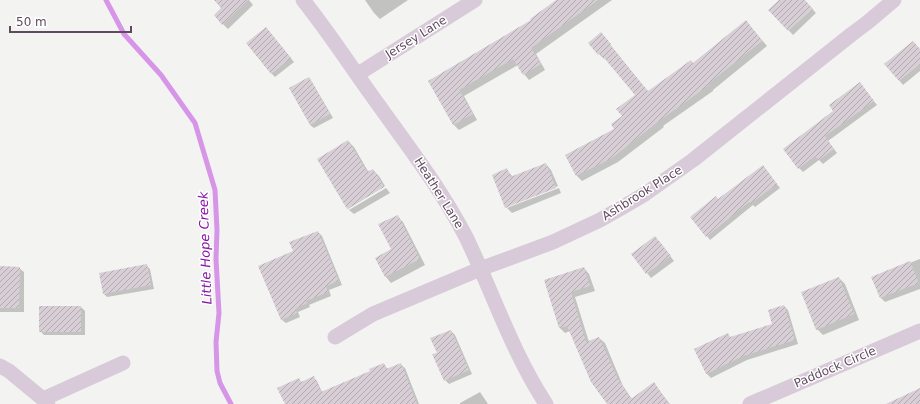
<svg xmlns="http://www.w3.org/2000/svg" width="920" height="404" viewBox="0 0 920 404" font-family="'DejaVu Sans',sans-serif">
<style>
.shadow{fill:#0003}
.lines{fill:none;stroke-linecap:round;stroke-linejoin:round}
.stream{stroke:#d795e8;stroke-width:5}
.building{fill:url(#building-hatch)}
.minor{stroke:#d8cad8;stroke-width:15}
.labels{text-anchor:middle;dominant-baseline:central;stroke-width:3;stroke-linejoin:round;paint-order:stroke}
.street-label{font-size:12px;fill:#5f4b5e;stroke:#fff}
.water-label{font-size:13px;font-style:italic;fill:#8916a7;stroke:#fff}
</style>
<defs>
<pattern id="building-hatch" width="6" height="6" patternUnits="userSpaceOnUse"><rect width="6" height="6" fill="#d7cfd5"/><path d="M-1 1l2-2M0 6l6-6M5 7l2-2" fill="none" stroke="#b2aab0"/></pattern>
</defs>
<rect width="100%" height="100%" fill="#f3f4f2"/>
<!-- shadow -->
<g class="shadow">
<path d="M216,0h33l4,5 -25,24 -5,-5v-16z"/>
<path d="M365,0h43l-28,19 -6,-6z"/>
<path d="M558,0h54l-76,54 9,16 -16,10 -5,-6 -6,-9 -54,31 13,24 -18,10 -5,-5 -25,-43 103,-61z"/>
<path d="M780,0h24l12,13 -23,22 -23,-25z"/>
<path d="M751,27l16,19 -54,44v1l-50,35 1,1 -46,35 -36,19 -5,-5 -11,-21 50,-26 20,-34 -31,-37 -1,1 -5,-5 2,-21 47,59z"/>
<path d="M266,28l28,34 -19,15 -4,-4z"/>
<path d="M920,50v21l-17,14 -17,-21z"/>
<path d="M309,78l3,4 21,36 -19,10 -4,-3z"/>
<path d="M860,84l17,21 -49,36 9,12 -14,11 -4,-4 -16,12 -4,-4 35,-57z"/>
<path d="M348,141l6,6 15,26 4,-3 6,6 6,10 -37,23 -30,-50z"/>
<path d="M546,164l5,6 7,16 -51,20v2l52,-20 2,5 -49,20 -6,-6 1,-37 6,7z"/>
<path d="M763,166l17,22 -25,19 -2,-2 -43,35 -3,-4z"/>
<path d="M386,188l4,5 -36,21 -5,-4z"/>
<path d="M397,216l6,6 22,43 -34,18 -5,-6 -10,-19 16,-8z"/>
<path d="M318,232l4,4 20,49 -13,5 2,6 -22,9 1,2 -12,5 2,5 -14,6 -4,-3 12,-68z"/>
<path d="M659,241l15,20 -23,17 -19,-24z"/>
<path d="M920,259v30l-35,13 -5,-5 -8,-20z"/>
<path d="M146,265l4,4 4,20 -47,8 -3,-3z"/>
<path d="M0,267l19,1 5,4v40h-24z"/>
<path d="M584,268l5,6 6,17 -20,6 14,45 10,-4 6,5 18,43 9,13 22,-15 16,20h-62l-38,-73 -5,2 -5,-5 -15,-48z"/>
<path d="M839,278l6,6 14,36 -36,15 -6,-6z"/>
<path d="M784,306l4,4 10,34 -51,16 -36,18 -4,-4 -12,-24 32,-16 4,4 43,-13z"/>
<path d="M81,307l4,4v24h-41l-4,-4z"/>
<path d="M451,331l4,4 17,39 -23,10 -4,-4 -7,-27z"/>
<path d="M384,364l4,6 13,-5 4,3 14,36h-133l13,-25 3,4 11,-6 4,4 5,11 50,-20z"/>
<path d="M480,392l8,12h-28v-1z"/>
</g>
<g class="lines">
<!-- stream -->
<path class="stream" d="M106,0l18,34 37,41 34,48 20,67 2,40 -1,29 3,54 -3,29 1,29 3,12 11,21"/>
</g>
<!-- building -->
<g class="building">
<path d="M214,0h34l-26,25 -8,-10 7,-7z"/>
<path d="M556,0h42l-67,48 10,16 -18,11 -10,-16 -54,31 14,24 -20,11 -25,-44 103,-61 -1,-1z"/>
<path d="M779,0h26l8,9 -25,22 -20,-21z"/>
<path d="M746,20l16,21 -54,43 1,1 -50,36 -47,37 -36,18 -11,-21 49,-26 -3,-5 11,-8 -6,-7 19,-14 -35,-42 -2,2 -10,-12 13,-11 10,12 -1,1 38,46 43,-31 2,3z"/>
<path d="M266,27l25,31 -20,16 -25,-31z"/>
<path d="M913,41l7,8v15l-21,17 -15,-17z"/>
<path d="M309,77l21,37 -20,11 -21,-37z"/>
<path d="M860,82l14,19 -49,35 9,13 -15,11 -4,-4 -17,13 -15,-20 50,-38 -4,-6z"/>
<path d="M348,140l19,32 6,-3 11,18 -37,22 -30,-50z"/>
<path d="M546,163l10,25 -51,20 -13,-33 15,-7 3,9z"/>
<path d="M763,165l14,19 -27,20 -1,-2 -43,35 -16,-20 26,-21 2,3z"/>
<path d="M398,215l22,44 -35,18 -10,-19 16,-9 -13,-25z"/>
<path d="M318,231l21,50 -13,5 2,6 -22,9 1,2 -12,6 2,4 -16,7 -23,-54 35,-15 -4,-9z"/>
<path d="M655,236l16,20 -25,18 -15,-20z"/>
<path d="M910,261l9,22 -39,15 -9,-21z"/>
<path d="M147,264l4,21 -48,9 -4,-21z"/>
<path d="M0,266l20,1 -1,41h-19z"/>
<path d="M584,267l6,19 -19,6 15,50 13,-5 19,42 13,20 23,-17 15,22h-62l-16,-22 -24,-56 -8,2 -15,-48z"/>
<path d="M839,277l15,37 -38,16 -15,-38z"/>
<path d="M784,305l11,35 -52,16 -37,18 -12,-25 34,-16 2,4 42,-13 -4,-14z"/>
<rect x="39" y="306" width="42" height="26"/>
<path d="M451,330l18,40 -25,11 -12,-27 5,-1 -7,-15z"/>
<path d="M384,363l2,6 15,-6 16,41h-132l-8,-16 22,-10 2,4 13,-6 7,16 49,-21 -1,-2z"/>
<path d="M920,388v16h-34z"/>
</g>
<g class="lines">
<!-- minor -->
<g class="minor">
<path d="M303,0c24,30 45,62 67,93 34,48 69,92 96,144 27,56 46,115 80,167"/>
<path d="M358,74l117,-74"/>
<path d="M335,337l38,-23 107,-45 73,-27 47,-22 23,-13 22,-13 48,-34 159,-126 16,-12 26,-22"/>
<path d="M0,366l9,5 34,28 5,5"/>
<path d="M43,399l80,-36"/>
<path d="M750,404l170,-73"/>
</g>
</g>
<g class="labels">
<!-- street labels -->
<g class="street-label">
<text transform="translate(416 37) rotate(-32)">Jersey Lane</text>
<text transform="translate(439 193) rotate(58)">Heather Lane</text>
<text transform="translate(642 193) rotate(-32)">Ashbrook Place</text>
<text transform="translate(835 367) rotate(-23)">Paddock Circle</text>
</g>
<!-- water labels -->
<g class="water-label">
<text transform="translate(205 248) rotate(-92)">Little Hope Creek</text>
</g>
</g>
<!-- scale -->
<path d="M10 26v6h121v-6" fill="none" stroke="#5f4b5e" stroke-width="2"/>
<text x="16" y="26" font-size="12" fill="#5f4b5e" stroke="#ffffff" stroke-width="3" paint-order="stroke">50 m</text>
</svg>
